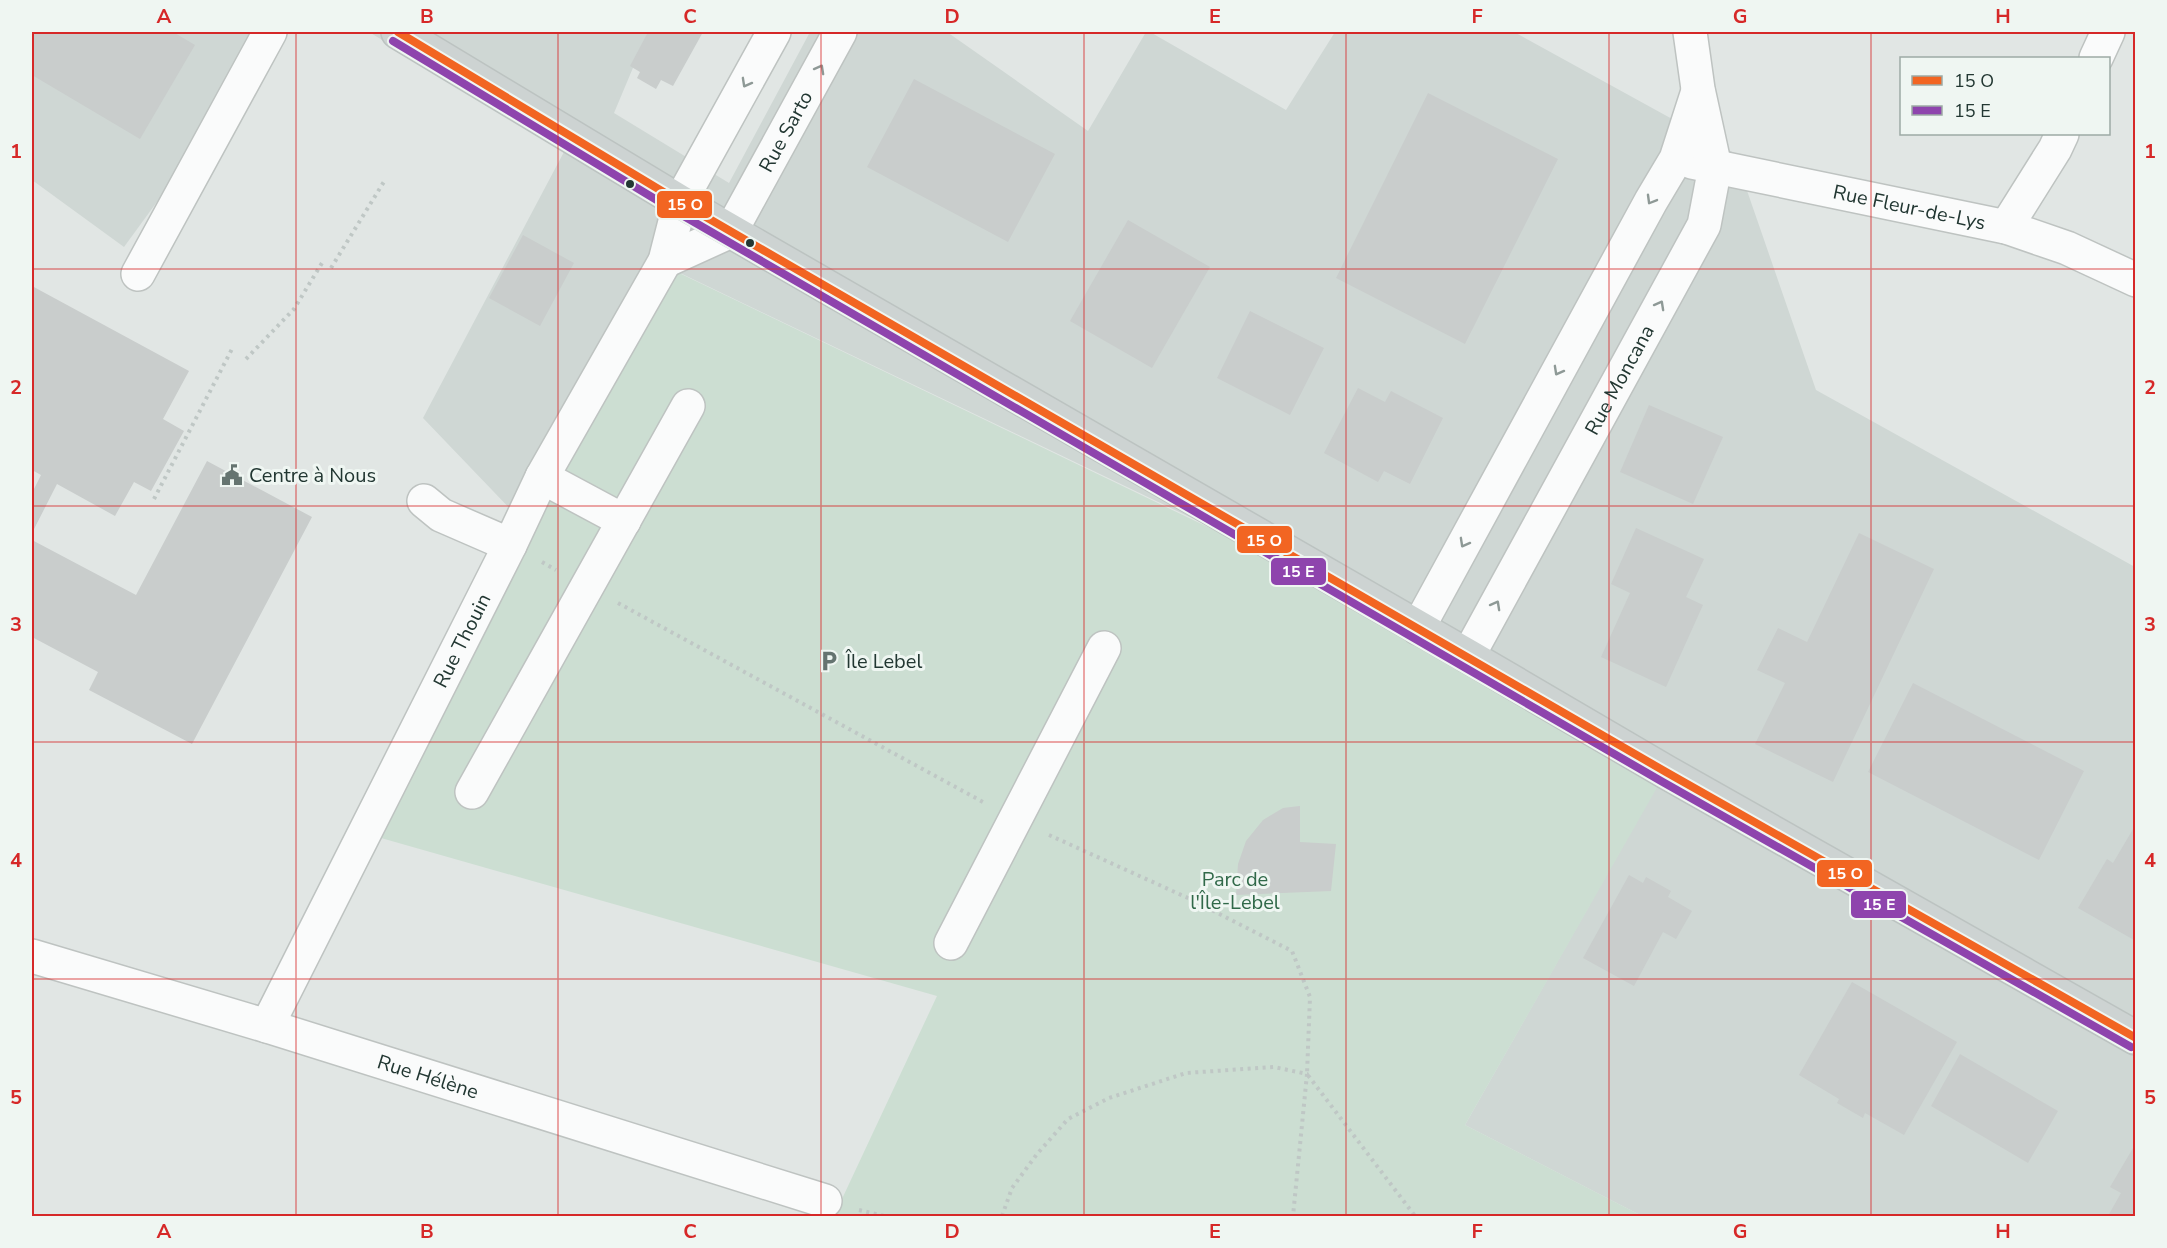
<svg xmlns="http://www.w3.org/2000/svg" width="2167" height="1248" viewBox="0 0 2167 1248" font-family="'Nunito Sans',sans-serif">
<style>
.built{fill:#cfd7d4}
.green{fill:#ccded2}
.building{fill:#c9cdcc}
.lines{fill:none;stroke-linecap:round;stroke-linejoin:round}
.minor-casing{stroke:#bec3c1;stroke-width:36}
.major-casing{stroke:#bcc3c1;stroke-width:36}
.path{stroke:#bfc7c5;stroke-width:4;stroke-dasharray:3 4.5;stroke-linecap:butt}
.minor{stroke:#fafbfb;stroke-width:33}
.major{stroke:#cdd3d2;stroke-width:33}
.bus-1-casing{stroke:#eff6f2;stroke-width:12}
.bus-2-casing{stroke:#eff6f2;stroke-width:12}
.bus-1{stroke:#f26522;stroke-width:8}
.bus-2{stroke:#8e44ad;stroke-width:8}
.oneway{stroke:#8e9996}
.grid{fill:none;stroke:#d62828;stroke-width:1.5;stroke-opacity:0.55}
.bus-dot{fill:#223732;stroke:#eff6f2;stroke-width:2}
.labels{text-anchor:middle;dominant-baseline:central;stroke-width:6;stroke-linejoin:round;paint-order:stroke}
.street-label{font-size:20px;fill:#223732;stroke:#eff6f2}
.poi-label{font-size:20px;fill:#223732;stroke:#eff6f2;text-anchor:start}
.park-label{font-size:20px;fill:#306949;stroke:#eff6f2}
.line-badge{stroke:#eff6f2;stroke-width:2}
.badge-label{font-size:16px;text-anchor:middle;font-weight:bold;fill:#fff}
.neatline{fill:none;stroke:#d62828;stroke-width:2}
.grid-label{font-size:20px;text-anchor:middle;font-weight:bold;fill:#d62828}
</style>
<rect width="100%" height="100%" fill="#e1e6e4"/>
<!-- built -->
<g class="built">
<path d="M32,32h249l-157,215 -92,-67z"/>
<path d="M369,32h279l-34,81 115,70 81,-151h137l141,99 58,-99h4l136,78 49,-78h179l220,121 82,237 319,177v649h-493l-177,-91 197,-348 -462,-255 -547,-262 -138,254 -92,-96 142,-268z"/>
</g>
<!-- green -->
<path class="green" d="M652,260l766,368 245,149 -198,348 177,91h-808l103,-220 -584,-166z"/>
<!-- building -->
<g class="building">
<path d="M32,32h141l22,13 -55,94 -108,-64z"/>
<path d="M648,32h55l-30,54 -12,-6 -5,9 -19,-11 3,-6 -10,-6z"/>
<path d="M914,79l141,75 -47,88 -141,-75z"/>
<path d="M1428,93l130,66 -93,185 -129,-66z"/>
<path d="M1128,220l82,47 -58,101 -82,-47z"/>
<path d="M523,235l51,28 -34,63 -51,-28z"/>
<path d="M32,286l157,85 -26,48 21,12 -33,60 -17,-9 -19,34 -58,-32 -25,49v-40l9,-18 -9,-5z"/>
<path d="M1250,311l74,37 -34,67 -73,-37z"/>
<path d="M1358,388l27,14 6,-11 52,27 -33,66 -26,-13 -6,11 -54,-29z"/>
<path d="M1649,405l74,32 -30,67 -73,-32z"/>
<path d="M207,461l105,56 -120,227 -103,-54 9,-18 -66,-35v-97l104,55z"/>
<path d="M1636,528l68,31 -18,38 17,8 -37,82 -65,-30 29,-64 -19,-9z"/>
<path d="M1859,533l75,36 -101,213 -78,-38 30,-61 -28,-13 21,-42 29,14z"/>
<path d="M1913,683l171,88 -45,89 -171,-88z"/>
<path d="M1300,806v36l36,2 -5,47 -95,4 2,-31 8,-23 17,-21 20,-12z"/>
<path d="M2136,824v114l-2,2 -56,-32 29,-49 6,4z"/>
<path d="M1629,875l14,8 3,-6 25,14 -3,6 24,14 -16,28 -13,-7 -29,54 -51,-28z"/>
<path d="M1852,982l105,60 -53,93 -39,-22 -2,5 -26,-15 2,-4 -40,-24z"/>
<path d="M1960,1054l98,57 -30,52 -97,-57z"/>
<path d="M2136,1143v73h-28l13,-23 -11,-6z"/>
</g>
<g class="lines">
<defs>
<g id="minor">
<path d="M2096,58l12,-26"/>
<path id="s1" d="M1692,162l314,65 61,21 69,32"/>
<path d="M2006,227l49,-78 7,-15"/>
<path id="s2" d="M665,261l66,-30 109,-199"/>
<path d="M138,274l132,-242"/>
<path d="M542,477l82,44"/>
<path d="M424,501l17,14 69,30"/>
<path d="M1418,628l233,-427 25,-42 22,-68"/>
<path id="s3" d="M1468,656l236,-431 11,-58 -17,-78 -8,-57"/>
<path d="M472,792l216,-386"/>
<path d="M951,943l153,-295"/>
<path id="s4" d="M32,956l235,70 558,175"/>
<path id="s5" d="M267,1026l243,-481 32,-68 123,-216 15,-59 94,-170"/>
</g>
<path id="major" d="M398,32l282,170 788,454 198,116 470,266"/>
</defs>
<!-- minor casing -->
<use href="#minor" class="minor-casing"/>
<!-- major casing -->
<use href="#major" class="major-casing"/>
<!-- path -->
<g class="path">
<path d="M331,268l54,-88"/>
<path d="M246,359l48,-50 28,-46"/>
<path d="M154,499l78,-150"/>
<path d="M542,562l14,8"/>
<path d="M618,603l365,199"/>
<path d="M1049,835l139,63 104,53 18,46 -3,77 108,142"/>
<path d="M859,1210l25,6"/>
<path d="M1002,1216l10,-28 25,-34 31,-35 41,-21 77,-25 88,-6 33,7 -14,142"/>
</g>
<!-- minor -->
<use href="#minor" class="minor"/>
<!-- major -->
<use href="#major" class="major"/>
<defs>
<path id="bus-1" d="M398,32l282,170 986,570 470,266"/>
<path id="bus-2" d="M393,41l282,170 986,570 470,266"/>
</defs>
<!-- bus-1 casing -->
<use href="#bus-1" class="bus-1-casing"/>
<!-- bus-2 casing -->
<use href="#bus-2" class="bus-2-casing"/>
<!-- bus-1 -->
<use href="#bus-1" class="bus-1"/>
<!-- bus-2 -->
<use href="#bus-2" class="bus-2"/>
</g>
<!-- one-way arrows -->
<defs><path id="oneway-chevron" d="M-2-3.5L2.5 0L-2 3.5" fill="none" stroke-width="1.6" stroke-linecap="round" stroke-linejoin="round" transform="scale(1.5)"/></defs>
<g class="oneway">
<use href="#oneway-chevron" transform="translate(820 69) rotate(-61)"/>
<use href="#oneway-chevron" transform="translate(746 83) rotate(119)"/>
<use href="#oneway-chevron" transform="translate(1651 200) rotate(120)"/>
<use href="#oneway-chevron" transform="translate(1660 305) rotate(-61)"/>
<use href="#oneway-chevron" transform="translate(1558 371) rotate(119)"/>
<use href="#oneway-chevron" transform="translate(1464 543) rotate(119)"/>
<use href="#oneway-chevron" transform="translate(1496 605) rotate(-61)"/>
</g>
<!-- grid -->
<path class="grid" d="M296,32v1184M558,32v1184M821,32v1184M1084,32v1184M1346,32v1184M1609,32v1184M1871,32v1184M32,269h2104M32,506h2104M32,742h2104M32,979h2104"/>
<!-- icons -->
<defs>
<symbol id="civic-bare" viewBox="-9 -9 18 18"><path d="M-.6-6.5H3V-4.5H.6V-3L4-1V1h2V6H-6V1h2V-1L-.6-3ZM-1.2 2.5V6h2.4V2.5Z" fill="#657470" stroke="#eff6f2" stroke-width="2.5" paint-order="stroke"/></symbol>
<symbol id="parking-bare" viewBox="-9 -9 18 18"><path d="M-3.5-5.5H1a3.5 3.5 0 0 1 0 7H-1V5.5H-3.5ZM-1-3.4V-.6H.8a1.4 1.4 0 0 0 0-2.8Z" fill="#657470" stroke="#eff6f2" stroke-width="2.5" paint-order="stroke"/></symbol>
</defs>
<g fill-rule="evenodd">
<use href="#civic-bare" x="217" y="460" width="30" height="30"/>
<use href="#parking-bare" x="814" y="646" width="30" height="30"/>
</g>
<!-- markers -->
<g class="bus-dot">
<circle cx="630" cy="184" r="5"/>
<circle cx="750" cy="243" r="5"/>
</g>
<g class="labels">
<!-- street labels -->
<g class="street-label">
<text stroke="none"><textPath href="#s2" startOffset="186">Rue Sarto</textPath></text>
<text stroke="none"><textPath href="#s1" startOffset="222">Rue Fleur-de-Lys</textPath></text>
<text stroke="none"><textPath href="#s3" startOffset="315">Rue Moncana</textPath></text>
<text stroke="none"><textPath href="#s5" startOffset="432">Rue Thouin</textPath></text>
<text stroke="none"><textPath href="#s4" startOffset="414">Rue Hélène</textPath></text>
</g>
<!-- poi labels -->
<g class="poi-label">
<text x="249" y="475">Centre à Nous</text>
<text x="846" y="661">Île Lebel</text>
</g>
<!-- park labels -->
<g class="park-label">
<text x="1235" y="879">Parc de<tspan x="1235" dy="23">l'Île-Lebel</tspan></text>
</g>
</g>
<g class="line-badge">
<rect x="656" y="190" width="57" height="29" rx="6" fill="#f26522"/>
<rect x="1236" y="525" width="57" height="29" rx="6" fill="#f26522"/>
<rect x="1270" y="557" width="57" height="29" rx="6" fill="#8e44ad"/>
<rect x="1816" y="859" width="57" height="29" rx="6" fill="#f26522"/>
<rect x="1850" y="890" width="57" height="29" rx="6" fill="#8e44ad"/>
</g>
<g class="badge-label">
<text x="685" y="210">15 O</text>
<text x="1264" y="546">15 O</text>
<text x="1298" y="577">15 E</text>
<text x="1845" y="879">15 O</text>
<text x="1879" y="910">15 E</text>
</g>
<!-- border -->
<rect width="2167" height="1248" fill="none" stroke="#eff6f2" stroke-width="66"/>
<!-- legend -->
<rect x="1900" y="57" width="210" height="78" fill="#eff6f2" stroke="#9daaa5" stroke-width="1.5"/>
<rect x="1912" y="76" width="30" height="9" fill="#f26522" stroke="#9daaa5" stroke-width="1.5"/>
<text x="1954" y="87" font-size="18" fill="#223732">15 O</text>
<rect x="1912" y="106" width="30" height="9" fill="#8e44ad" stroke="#9daaa5" stroke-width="1.5"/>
<text x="1954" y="117" font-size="18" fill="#223732">15 E</text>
<rect x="33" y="33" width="2101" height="1182" class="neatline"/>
<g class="grid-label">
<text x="164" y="23">A</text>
<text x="427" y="23">B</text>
<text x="690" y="23">C</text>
<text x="952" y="23">D</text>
<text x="1215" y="23">E</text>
<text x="1477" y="23">F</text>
<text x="1740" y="23">G</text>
<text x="2003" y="23">H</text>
<text x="16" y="158">1</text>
<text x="2150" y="158">1</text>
<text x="16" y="394">2</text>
<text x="2150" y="394">2</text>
<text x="16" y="631">3</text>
<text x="2150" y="631">3</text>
<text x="16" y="867">4</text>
<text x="2150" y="867">4</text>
<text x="16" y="1104">5</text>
<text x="2150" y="1104">5</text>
<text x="164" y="1238">A</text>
<text x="427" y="1238">B</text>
<text x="690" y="1238">C</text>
<text x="952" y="1238">D</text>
<text x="1215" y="1238">E</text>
<text x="1477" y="1238">F</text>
<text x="1740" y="1238">G</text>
<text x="2003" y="1238">H</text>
</g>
</svg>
